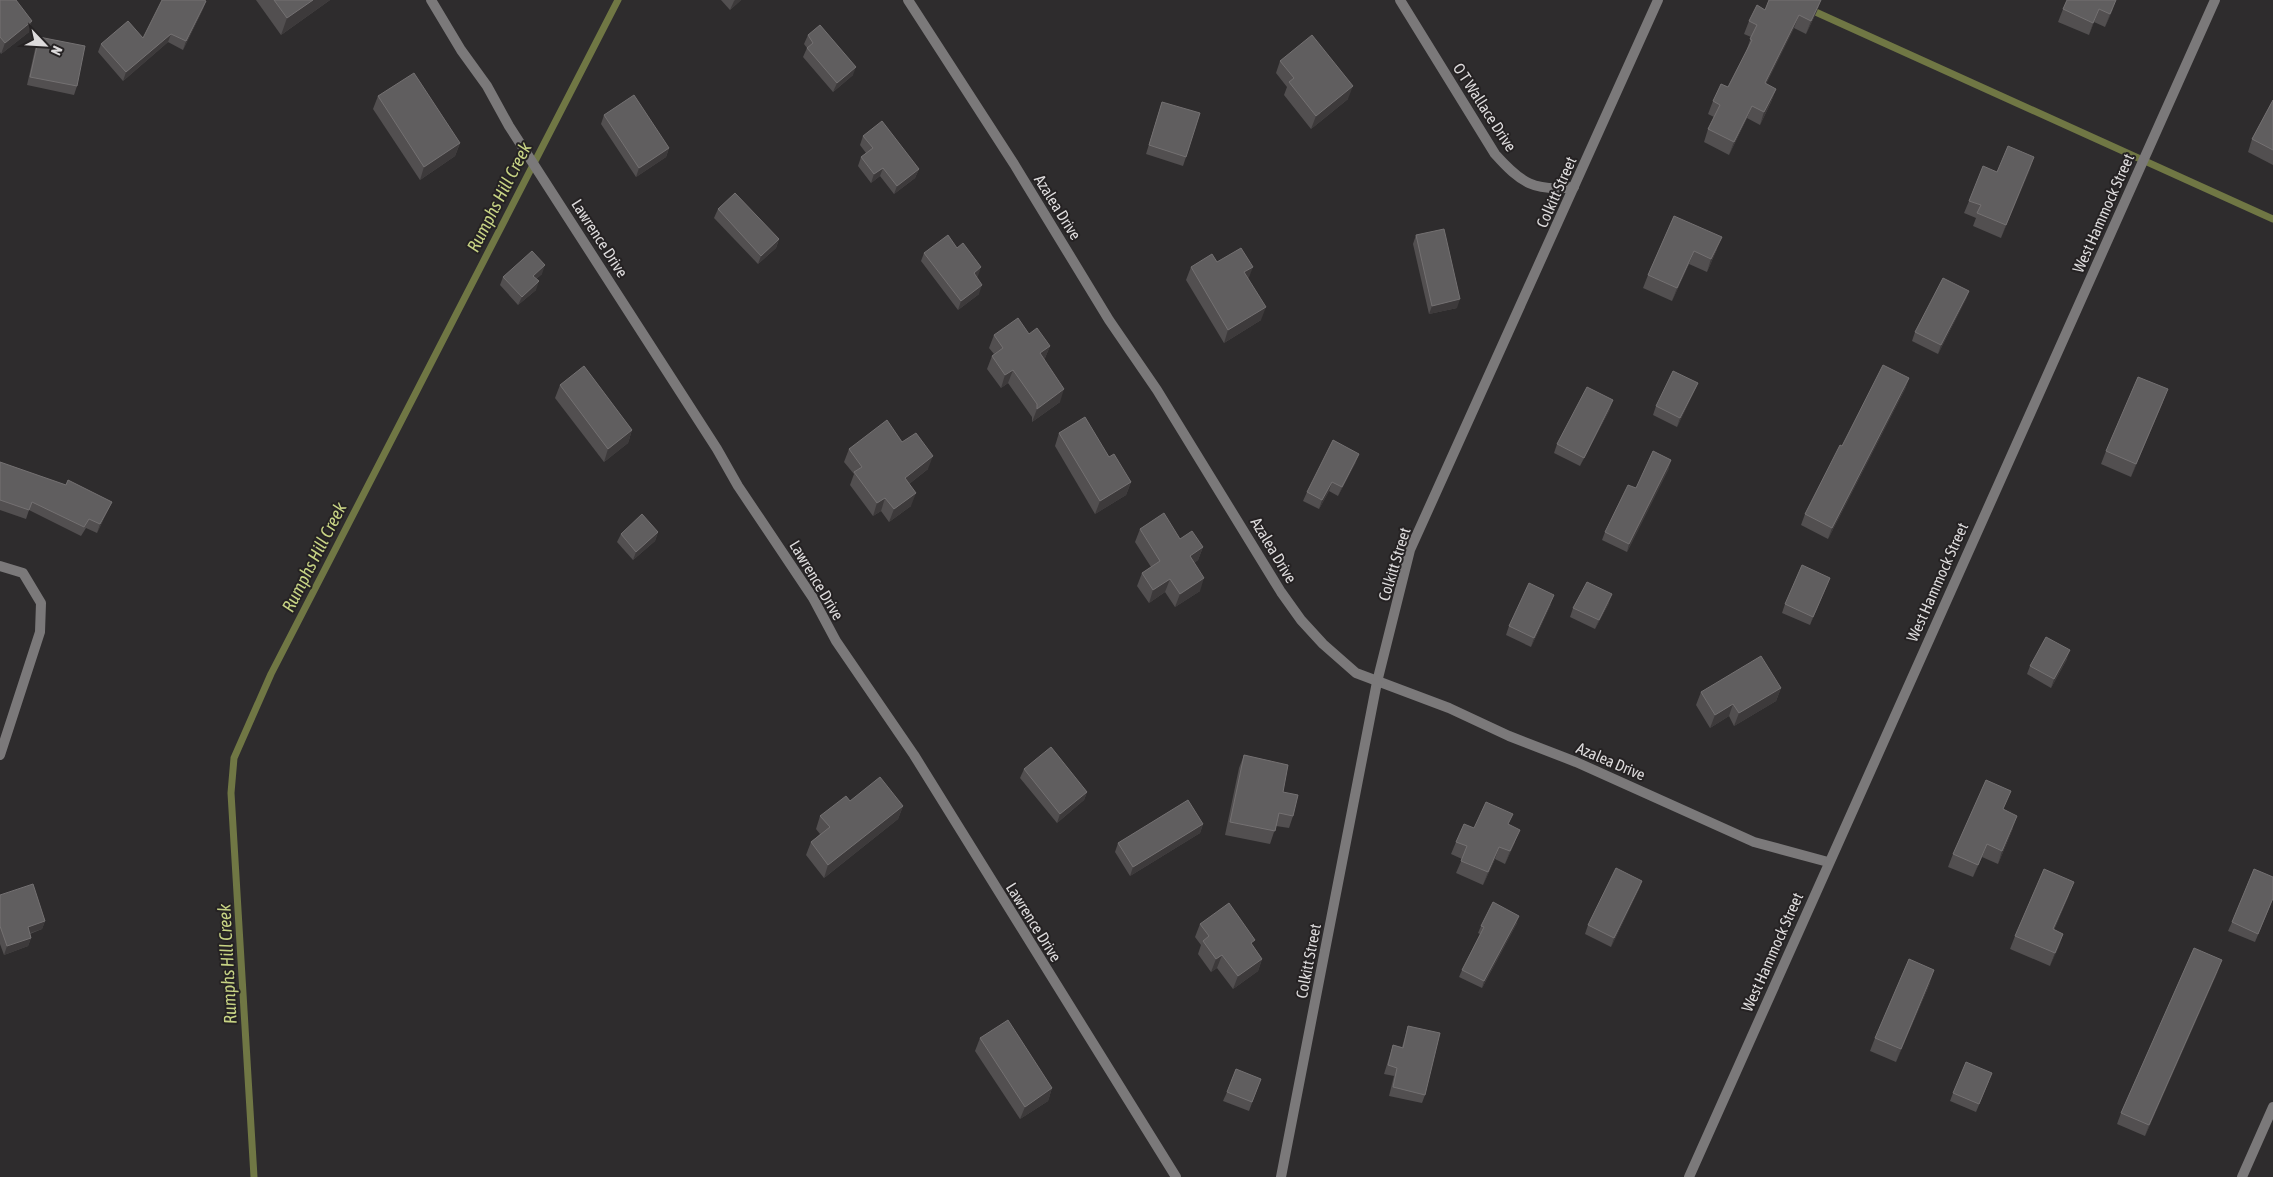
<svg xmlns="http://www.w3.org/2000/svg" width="2273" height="1177" viewBox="0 0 2273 1177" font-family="'Asap Condensed',sans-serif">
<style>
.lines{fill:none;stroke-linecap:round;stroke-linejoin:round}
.stream{stroke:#707744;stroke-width:7}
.minor{stroke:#7b797a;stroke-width:10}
.wall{fill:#524f50}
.shaded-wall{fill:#3d3a3b}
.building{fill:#605e5f;stroke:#747172}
.labels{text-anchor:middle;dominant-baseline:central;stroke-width:4;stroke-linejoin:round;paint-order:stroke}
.street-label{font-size:16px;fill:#dddbdc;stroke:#252223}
.water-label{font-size:18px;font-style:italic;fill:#c7d384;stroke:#252223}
</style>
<rect width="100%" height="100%" fill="#2e2c2d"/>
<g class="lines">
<!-- stream -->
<g class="stream">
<path d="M1809,9l464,210"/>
<path d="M254,1177l-23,-384 3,-35 37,-84 347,-674"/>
</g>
<!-- minor -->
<g class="minor">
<path d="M431,0l30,50 26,36 22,40 208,323 21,37 75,112 23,43 78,114 262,422"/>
<path d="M908,0l106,164 95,156 48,70 124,202 20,28 22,24 33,29 93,35 60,28 67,26 178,80 74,20"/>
<path d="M1400,0l95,154c26,29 39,38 79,33"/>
<path d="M0,566l23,7 18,30 -1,29 -40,123"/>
<path d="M1281,1177l96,-495 33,-132 248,-550"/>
<path d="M1689,1177l526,-1177"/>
<path d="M2242,1177l31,-70"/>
</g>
</g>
<!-- wall -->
<g class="wall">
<path d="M0,0l29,32 -28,22 -1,-2z"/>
<path d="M256,0h74l-49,35z"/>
<path d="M721,0h20l-11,10z"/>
<path d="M1821,0l-4,11 -11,23 -12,-6 -28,56 10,5 -5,13 -11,23 -13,-7 -18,37 -25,-13 4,-13 6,-12 -6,-3 5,-13 15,-14 18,-35 5,-15 -7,-3 5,-13 16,-11z"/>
<path d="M206,1l-3,8 -20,41 -15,-8 -45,39 -25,-29 3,-8 42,-6z"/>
<path d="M2063,9h50l-8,18 -11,-5 -5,13 -31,-13z"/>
<path d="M808,35l45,40 -20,17 -30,-35 4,-9 -3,-4z"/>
<path d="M39,37l38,49 -3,9 -47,-10 9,-40z"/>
<path d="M1280,61l68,38 -37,30 -27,-34 3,-8 -11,-14z"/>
<path d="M378,96l82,47 -5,13 -35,24 -47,-71z"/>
<path d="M2273,100v65l-25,-13 4,-13z"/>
<path d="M1162,102l24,55 -3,9 -37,-12z"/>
<path d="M604,115l65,33 -3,9 -30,20 -35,-53z"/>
<path d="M863,136l56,33 -4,9 -21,16 -14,-18 -9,7 -13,-17 3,-9 5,-4 -6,-8z"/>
<path d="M2034,157l-33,81 -28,-12 3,-8 -12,-5 5,-12z"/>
<path d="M718,209l61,30 -3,9 -18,16 -44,-46z"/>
<path d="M1674,216l43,33 -10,23 -18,-8 -17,37 -29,-13 5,-13z"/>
<path d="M1416,235l41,73 -28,6 -16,-70z"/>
<path d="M957,248l21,28 -2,1 3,17 -21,16 -37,-49 3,-8z"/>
<path d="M1217,262l31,17 13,41 -37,23 -38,-63 5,-13z"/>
<path d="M542,274l-6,5v11l-18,15 -18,-20 3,-8z"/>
<path d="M1969,291l-3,8 -28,55 -26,-13 3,-9z"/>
<path d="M1029,334l21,12 -5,12 -1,1 16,43 -28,20v-5l-24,-34 -7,5 -14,-19 5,-13 2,-2 -5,-6 5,-13z"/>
<path d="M1909,378l-4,11 -77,150 -27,-14 4,-11 37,-68z"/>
<path d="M1698,383l-4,9 -17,35 -24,-12 3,-9z"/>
<path d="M560,385l72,45 -4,13 -24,19 -49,-64z"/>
<path d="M2163,402l-32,75 -30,-13 5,-13z"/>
<path d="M1610,409l-30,57 -26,-13 3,-9z"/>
<path d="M1059,433l50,24 22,25 -5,13 -31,19 -40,-68z"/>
<path d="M902,442l26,27 -19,15 2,22 -22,16 -8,-11 -8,5 -23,-31 4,-11 -10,-12 5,-13z"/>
<path d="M0,462l112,40 -4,8 -11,23 -11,-5 -5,8 -52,-26 -3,9 -26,-9z"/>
<path d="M1356,462l-18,34 -9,-5 -10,18 -16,-8 4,-9z"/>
<path d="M1669,468l-42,84 -25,-12 3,-8 31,-44z"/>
<path d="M1140,529l40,10 23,8 -5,13 -4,3 6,28 -25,16 -10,-15 -16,11 -12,-17 5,-13 9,-6 -16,-25z"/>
<path d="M658,532l-3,9 -22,19 -16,-18 4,-8z"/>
<path d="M1830,578l-20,47 -28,-12 3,-9z"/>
<path d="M1609,603l-14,26 -25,-12 3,-9z"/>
<path d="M1551,604l-20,43 -25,-12 3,-9z"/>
<path d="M2067,659l-16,29 -24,-14 3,-8z"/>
<path d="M1781,688l-5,13 -42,25 -5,-10 -19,12 -14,-23 5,-13z"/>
<path d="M1244,755l39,37 10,24 -4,12 -13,-2 -6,18 -45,-9 14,-67z"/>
<path d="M1024,769l63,23 -3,8 -27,23 -37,-45z"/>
<path d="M850,801l53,5 -5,13 -74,59 -18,-23 5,-13 9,-8 -4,-5 4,-13z"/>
<path d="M2004,810l9,18 -15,36 -16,-7 -9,20 -25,-10 5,-13z"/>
<path d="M1203,824l-3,9 -70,43 -15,-24 3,-9z"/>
<path d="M1509,825l6,17 -10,22 -10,-5 -12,26 -27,-12 6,-14 -11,-5 5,-12 18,-14z"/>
<path d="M1642,881l-3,8 -28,58 -26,-13 3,-9z"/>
<path d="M0,895l45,26 -3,8 -12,5 1,4 -3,8 -24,9 -4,-11z"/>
<path d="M2069,895l-15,35 9,4 -13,32 -40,-17 5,-13z"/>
<path d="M2273,899l-18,43 -27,-11 4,-9z"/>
<path d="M1517,923l-35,65 -23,-11 3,-7 18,-36 -2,-1 3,-7z"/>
<path d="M1200,924l53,22 9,13 -4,12 -25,18 -16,-21 -6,4 -13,-18 3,-9 -6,-8z"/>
<path d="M2218,971l-73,165 -28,-12 4,-11z"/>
<path d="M1930,983l-34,79 -26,-11 5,-13z"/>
<path d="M1408,1026l17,69 -3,8 -33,-7 5,-20 -10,-2 9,-29 9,2z"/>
<path d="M980,1038l72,50 -4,13 -28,18 -45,-68z"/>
<path d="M1261,1079l-12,32 -26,-10 4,-9z"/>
<path d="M1989,1081l-13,31 -26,-11 3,-8z"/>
</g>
<!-- shaded-wall -->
<g class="shaded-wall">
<path d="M313,0h17l-49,35 6,-17z"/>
<path d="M735,0h6l-11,10 4,-9z"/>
<path d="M1821,0l-4,11 -11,23 5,-13z"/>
<path d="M2116,0l-3,9 -8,18 5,-13z"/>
<path d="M206,1l-3,8 -20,41 3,-9z"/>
<path d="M2099,9l-10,26 4,-12z"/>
<path d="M1799,15l-5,13 -34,68 5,-13z"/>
<path d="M32,21l-3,11 -28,22 4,-11z"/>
<path d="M171,34l-3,8 -45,39 3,-9z"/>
<path d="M856,67l-3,8 -20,17 4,-9z"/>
<path d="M1353,86l-5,13 -37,30 5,-13z"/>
<path d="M1776,89l-5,13 -11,23 4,-13z"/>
<path d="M1752,106l-5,12 -18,37 5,-13z"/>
<path d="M460,143l-5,13 -35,24 4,-13z"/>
<path d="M669,148l-3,9 -30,20 3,-9z"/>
<path d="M2034,157l-4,13 -29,68 5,-13z"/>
<path d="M883,168l-3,8 -9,7 3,-9z"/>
<path d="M919,169l-4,9 -21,16 3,-8z"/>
<path d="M1722,237l-5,12 -10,23 4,-13z"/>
<path d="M779,239l-3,9 -18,16 3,-8z"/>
<path d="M1694,251l-5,13 -17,37 5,-13z"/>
<path d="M545,265l-3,9 -12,10 3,-8z"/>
<path d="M981,267l-3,9 -8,5 4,-8z"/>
<path d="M1253,267l-5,13 -4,-8z"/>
<path d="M539,281l-3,9 -18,15 4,-8z"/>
<path d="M982,285l-3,9 -21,16 3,-9z"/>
<path d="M1969,291l-3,8 -28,55 3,-9z"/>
<path d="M1460,299l-3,9 -28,6 3,-8z"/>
<path d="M1266,307l-5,13 -37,23 4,-13z"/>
<path d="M1050,346l-5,12 -10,8 5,-13z"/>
<path d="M1013,370l-5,13 -7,5 4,-13z"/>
<path d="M1909,378l-4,11 -77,150 4,-11z"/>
<path d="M1698,383l-4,9 -17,35 3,-9z"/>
<path d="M1064,389l-4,13 -28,20 5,-13z"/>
<path d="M2168,389l-5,13 -32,75 5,-13z"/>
<path d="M1613,400l-3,9 -30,57z"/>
<path d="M632,430l-4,13 -24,19 4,-13z"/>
<path d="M1359,454l-3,8 -18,34 4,-9z"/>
<path d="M933,456l-5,13 -28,22 5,-13z"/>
<path d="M1671,460l-2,8 -42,84 2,-8z"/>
<path d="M1131,482l-5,13 -31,19 5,-13z"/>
<path d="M1332,482l-3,9 -10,18 3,-9z"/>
<path d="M916,493l-5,13 -22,16 5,-13z"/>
<path d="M885,498l-4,13 -8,5 4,-13z"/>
<path d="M112,502l-4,8 -11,23 3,-9z"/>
<path d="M658,532l-3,9 -22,19 3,-8z"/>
<path d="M1203,547l-5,13 -13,9 5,-13z"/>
<path d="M1204,578l-4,13 -25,16 5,-13z"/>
<path d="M1830,578l-3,8 -17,39 3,-8z"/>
<path d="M1170,579l-5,13 -16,11 4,-13z"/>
<path d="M1612,594l-3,9 -14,26 4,-9z"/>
<path d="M1554,595l-3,9 -20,43 3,-9z"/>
<path d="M2070,650l-3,9 -16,29 3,-9z"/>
<path d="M1781,688l-5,13 -42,25 5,-13z"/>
<path d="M1733,704l-4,12 -19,12 5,-13z"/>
<path d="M1087,792l-3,8 -27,23 3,-9z"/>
<path d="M903,806l-5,13 -74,59 4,-13z"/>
<path d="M2017,816l-4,12 -15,36 4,-13z"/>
<path d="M1203,824l-3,9 -70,43 3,-9z"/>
<path d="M1520,830l-5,12 -10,22 5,-13z"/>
<path d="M1987,844l-5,13 -9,20 5,-12z"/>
<path d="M1499,847l-4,12 -12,26 5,-13z"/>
<path d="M1642,881l-3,8 -28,58 3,-9z"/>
<path d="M2074,882l-5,13 -21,47 5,-13z"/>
<path d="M1519,916l-2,7 -35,65 2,-7z"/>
<path d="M45,921l-3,8 -18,6 4,-8z"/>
<path d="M2063,934l-4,13 -9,19 5,-13z"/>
<path d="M31,938l-3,8 -24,9 3,-9z"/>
<path d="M1222,955l-5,13 -6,4 5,-13z"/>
<path d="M1262,959l-4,12 -25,18 5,-13z"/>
<path d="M2222,960l-4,11 -73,165 4,-11z"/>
<path d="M1934,970l-4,13 -34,79 5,-13z"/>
<path d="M1052,1088l-4,13 -28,18 5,-12z"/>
</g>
<!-- building -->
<g class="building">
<path d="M0,0h16l16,21 -27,22 -5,-6z"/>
<path d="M162,0h42l2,1 -20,40 -15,-7 -45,38 -25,-28 27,-23 15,17z"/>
<path d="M274,0h39l-26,18z"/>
<path d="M1769,0h52l-10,21 -12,-6 -34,68 11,6 -12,23 -12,-6 -18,36 -26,-13 12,-24 -7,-4 8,-17 7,3 24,-47 -2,-1 7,-14 -8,-4 8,-16 8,5z"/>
<path d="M2067,0h49l-6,14 -11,-5 -6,14 -30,-14z"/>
<path d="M820,25l36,42 -19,16 -30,-35 6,-5 -5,-8z"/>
<path d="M1312,35l41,51 -37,30 -27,-34 5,-4 -14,-17z"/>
<path d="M39,37l46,9 -8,40 -47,-9z"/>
<path d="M414,73l46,70 -36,24 -46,-71z"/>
<path d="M634,95l35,53 -30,20 -35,-53z"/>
<path d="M2273,100v50l-21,-11z"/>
<path d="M1162,102l38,11 -14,44 -37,-12z"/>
<path d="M882,121l37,48 -22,17 -14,-18 -9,6 -13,-17 12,-9 -10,-12z"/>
<path d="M2008,146l26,11 -28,68 -29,-12 4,-8 -12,-4 14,-35 14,6z"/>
<path d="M735,193l44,46 -18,17 -43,-47z"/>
<path d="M1674,216l48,21 -11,22 -17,-8 -17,37 -29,-13z"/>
<path d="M1444,229l16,70 -28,7 -16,-71z"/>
<path d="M948,235l9,13 6,-5 18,24 -7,6 8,12 -21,16 -37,-48z"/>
<path d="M1241,248l12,19 -9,5 22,35 -38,23 -37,-63 21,-13 5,8z"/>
<path d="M532,251l13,14 -12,11 6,5 -17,16 -19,-20z"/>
<path d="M1943,278l26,13 -28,54 -26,-13z"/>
<path d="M1018,318l11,16 8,-6 13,18 -10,7 24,36 -27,20v-5l-24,-34 -8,5 -13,-19 11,-8 -9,-13z"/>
<path d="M1883,365l26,13 -77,150 -27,-14 35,-69 2,1z"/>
<path d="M584,366l48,64 -24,19 -48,-64z"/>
<path d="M1673,371l25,12 -18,35 -24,-12z"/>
<path d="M2138,377l30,12 -32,75 -30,-13z"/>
<path d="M1587,387l26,13 -29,58 -27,-14z"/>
<path d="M1085,417l24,40 5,-3 17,28 -31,19 -41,-68z"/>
<path d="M887,420l15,22 14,-9 17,23 -28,22 11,15 -22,16 -9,-11 -8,5 -23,-31 8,-5 -13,-18z"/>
<path d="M1333,440l26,14 -17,33 -10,-5 -10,18 -15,-8z"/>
<path d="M1653,451l18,9 -42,84 -24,-12 23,-47 8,3z"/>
<path d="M0,462l66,23 2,-5 44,22 -12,22 -11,-5 -5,8 -52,-25 -3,8 -29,-10z"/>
<path d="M1164,513l16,26 12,-8 11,16 -13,9 14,22 -24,16 -10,-15 -17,11 -11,-17 18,-12 -20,-32z"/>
<path d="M642,514l16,18 -22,20 -15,-18z"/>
<path d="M1802,565l28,13 -17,39 -28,-13z"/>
<path d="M1587,582l25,12 -13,26 -26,-12z"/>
<path d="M1529,583l25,12 -20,43 -25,-12z"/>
<path d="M2046,637l24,13 -16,29 -24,-13z"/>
<path d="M1761,656l20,32 -42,25 -6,-9 -18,11 -14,-23z"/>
<path d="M1051,747l36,45 -27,22 -36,-45z"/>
<path d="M1244,755l44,10 -5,27 15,3 -5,21 -14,-3 -4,18 -45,-9z"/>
<path d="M880,777l23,29 -75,59 -17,-23 19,-15 -10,-11 26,-20 4,5z"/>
<path d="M1986,780l25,11 -8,18 14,7 -15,35 -15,-7 -9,21 -25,-11z"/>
<path d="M1188,800l15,24 -70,43 -15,-24z"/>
<path d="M1486,802l27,12 -5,10 12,6 -10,21 -11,-4 -11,25 -27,-11 6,-15 -11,-4 8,-18 10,4z"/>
<path d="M1616,868l26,13 -28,57 -26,-13z"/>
<path d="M2044,869l30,13 -21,47 10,5 -8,19 -40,-17z"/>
<path d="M2254,869l19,8v21l-15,36 -26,-12z"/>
<path d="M33,884l12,37 -17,6 3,11 -24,8 -7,-20v-31z"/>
<path d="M1493,902l26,14 -35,65 -22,-11 22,-43 -3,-1z"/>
<path d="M1229,903l26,37 -4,3 11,16 -24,17 -16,-21 -6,4 -13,-18 6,-5 -9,-12z"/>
<path d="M2194,948l28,12 -73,165 -28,-12z"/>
<path d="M1909,959l25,11 -33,79 -26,-11z"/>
<path d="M1008,1020l44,68 -27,19 -45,-69z"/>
<path d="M1408,1026l32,7 -15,62 -32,-8 4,-19 -9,-3 5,-20 10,3z"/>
<path d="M1966,1062l26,11 -13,31 -26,-11z"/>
<path d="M1236,1069l25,10 -9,23 -25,-10z"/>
</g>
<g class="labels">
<!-- street labels -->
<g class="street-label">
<text transform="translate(1485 107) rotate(57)">O T Wallace Drive</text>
<text transform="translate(1556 192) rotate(-66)">Colkitt Street</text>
<text transform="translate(1058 207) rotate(58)">Azalea Drive</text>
<text transform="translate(2103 213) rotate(-66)">West Hammock Street</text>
<text transform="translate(600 238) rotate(57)">Lawrence Drive</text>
<text transform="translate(1274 550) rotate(59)">Azalea Drive</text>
<text transform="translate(1394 564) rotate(-73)">Colkitt Street</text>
<text transform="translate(817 580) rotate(59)">Lawrence Drive</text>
<text transform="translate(1937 582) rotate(-66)">West Hammock Street</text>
<text transform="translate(1611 761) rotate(23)">Azalea Drive</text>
<text transform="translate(1034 922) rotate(58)">Lawrence Drive</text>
<text transform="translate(1772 952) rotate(-66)">West Hammock Street</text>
<text transform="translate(1308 961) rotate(-79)">Colkitt Street</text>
</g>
<!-- water labels -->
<g class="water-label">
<text transform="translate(499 197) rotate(-63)">Rumphs Hill Creek</text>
<text transform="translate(314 557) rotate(-63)">Rumphs Hill Creek</text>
<text transform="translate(227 964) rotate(-93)">Rumphs Hill Creek</text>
</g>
</g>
<!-- north arrow -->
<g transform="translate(45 45) rotate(115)" stroke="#252223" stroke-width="4" paint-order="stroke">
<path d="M0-4L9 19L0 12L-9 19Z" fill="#dddbdc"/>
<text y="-8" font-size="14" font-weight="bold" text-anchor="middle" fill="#dddbdc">N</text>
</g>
</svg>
